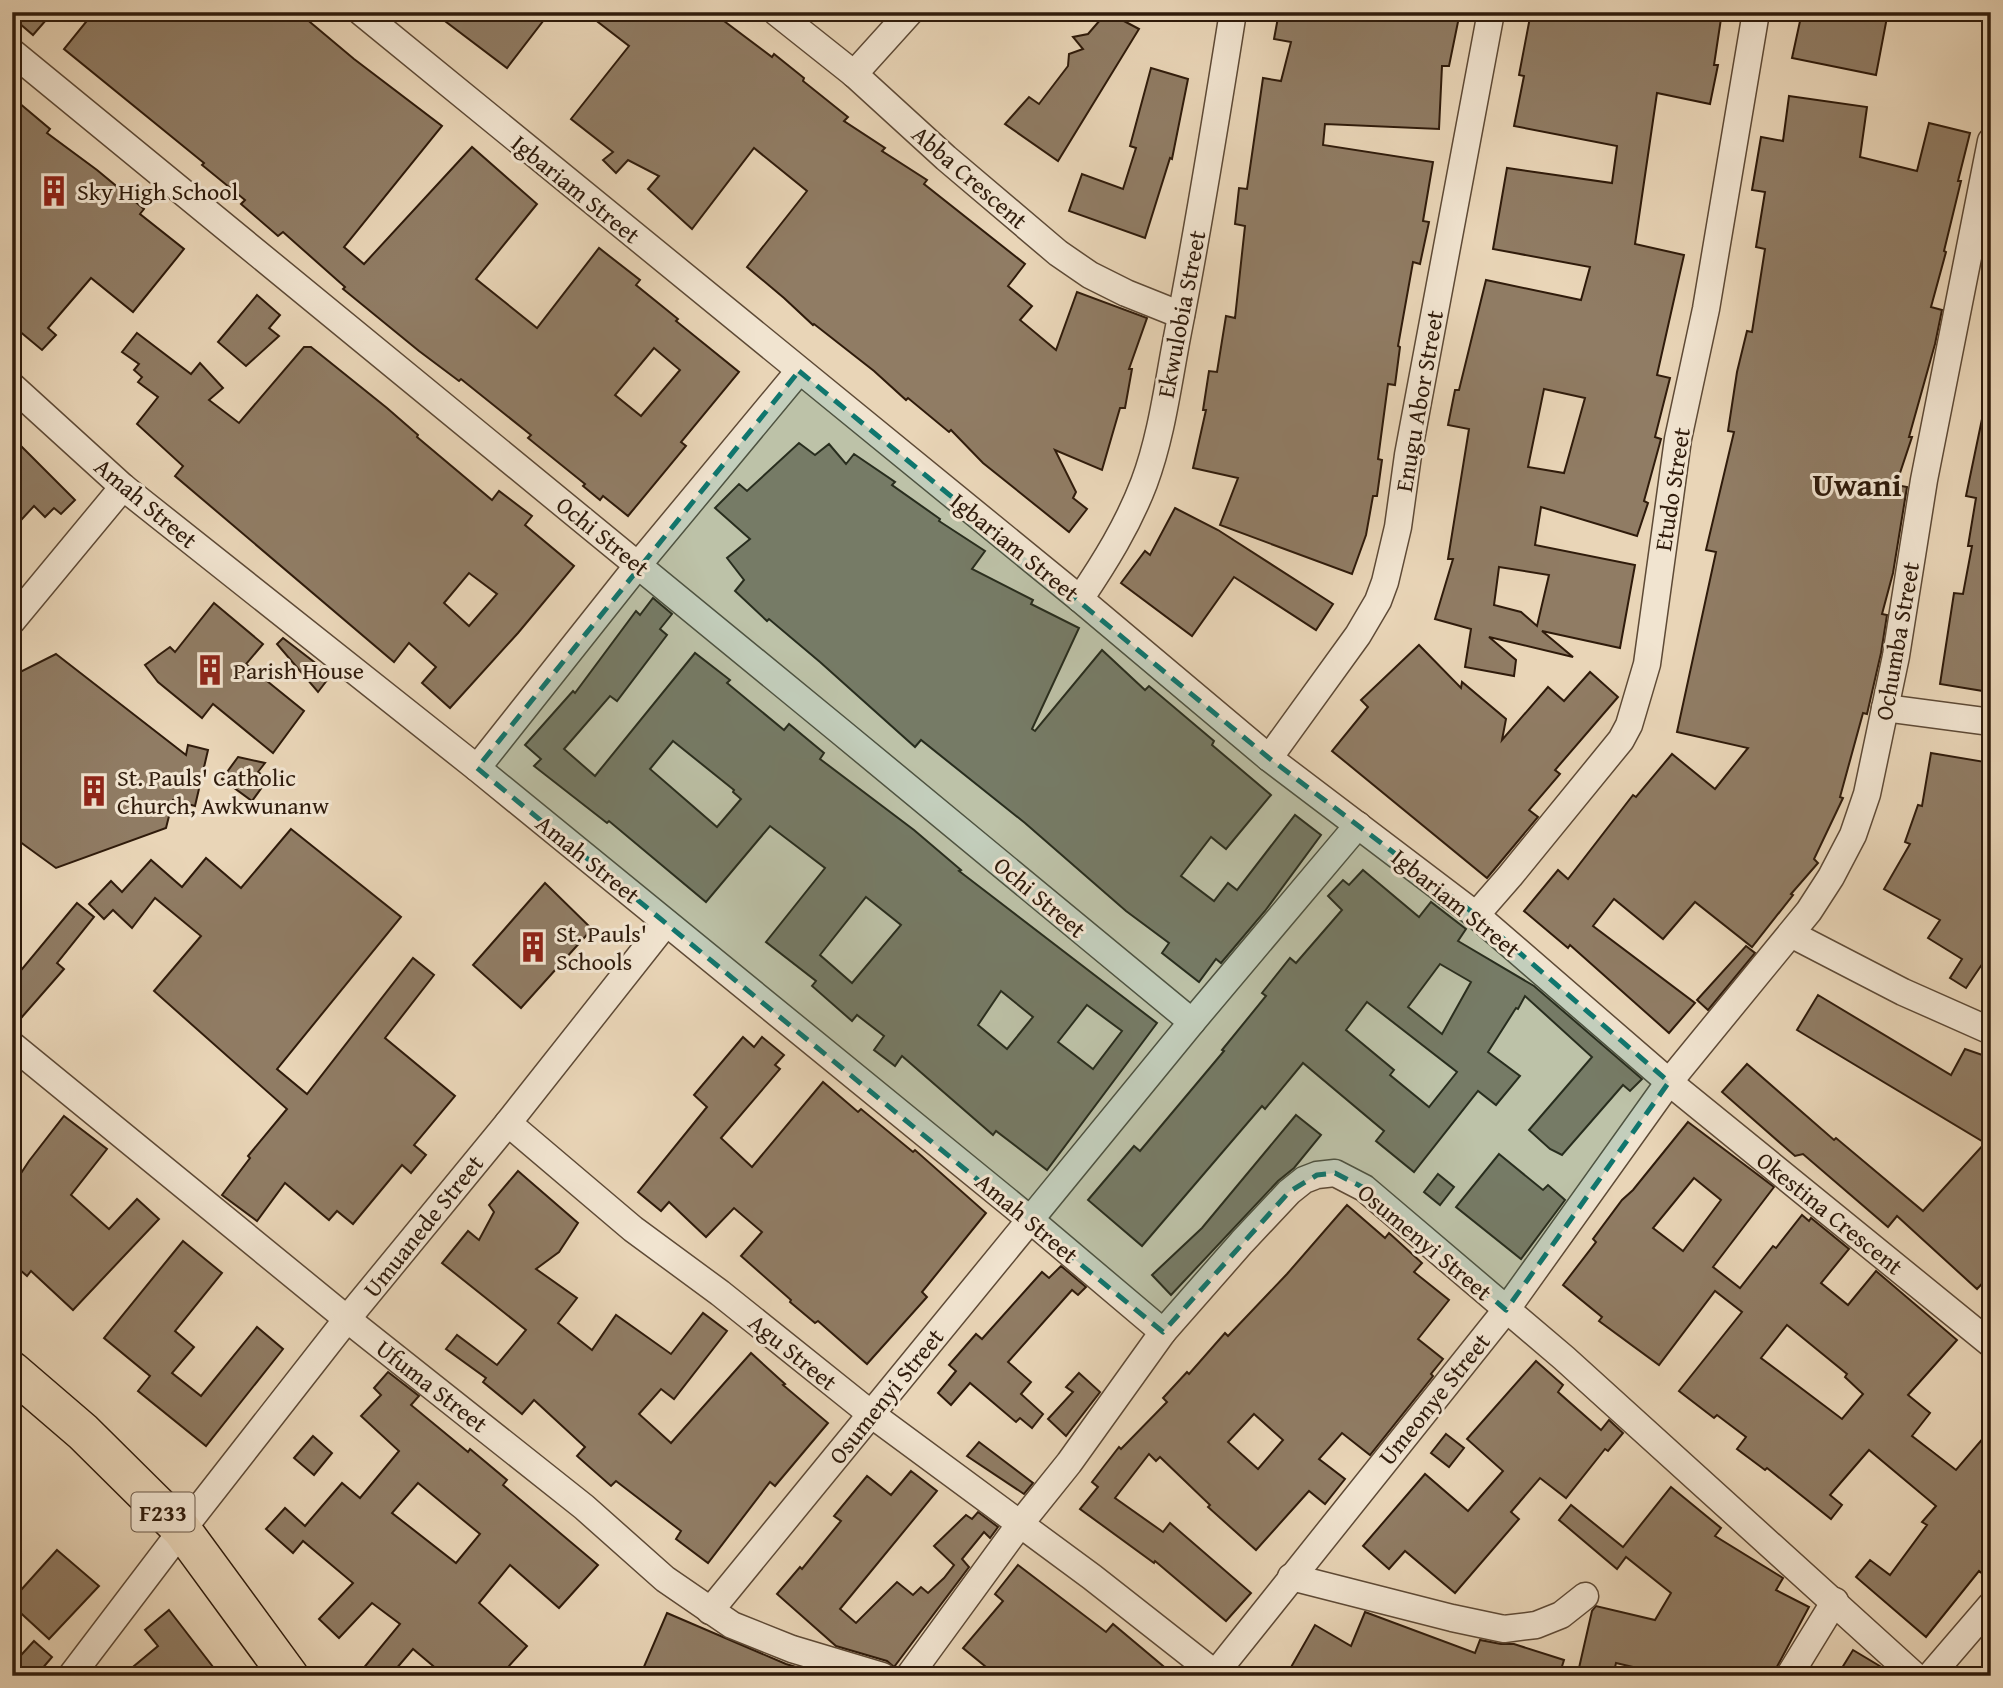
<svg xmlns="http://www.w3.org/2000/svg" width="2003" height="1688" viewBox="0 0 2003 1688" font-family="'Gentium Book Plus',serif">
<style>
.building{fill:#907c64;stroke:#2f1b0b;stroke-width:2;fill-rule:evenodd}
.lines{fill:none;stroke-linecap:round;stroke-linejoin:round}
.minor-casing{stroke:#5e4a36;stroke-width:29}
.primary-casing{stroke:#2f1b0b;stroke-width:41}
.minor{stroke:#f1e4d0;stroke-width:26}
.primary{stroke:#e9d5b7;stroke-width:38}
.marked{fill:#0f766e;fill-opacity:0.2;stroke:#0f766e;stroke-width:5;stroke-dasharray:14 9;stroke-linejoin:round}
.labels{text-anchor:middle;dominant-baseline:central;stroke-width:6;stroke-linejoin:round;paint-order:stroke}
.shield{fill:#f1e4d0;stroke:#695746;stroke-width:2}
.shield-label{font-size:23px;font-weight:bold;fill:#2f1b0b}
.street-label{font-size:24px;fill:#2f1b0b;stroke:#f1e4d0}
.poi-label{font-size:24px;fill:#2f1b0b;stroke:#f1e4d0;text-anchor:start}
.district-label{font-size:32px;font-weight:bold;fill:#2f1b0b;stroke:#f1e4d0}
</style>
<rect width="100%" height="100%" fill="#e9d5b7"/>
<filter id="stains"><feTurbulence type="fractalNoise" baseFrequency=".00286" numOctaves="4"/><feColorMatrix values="0 0 0 0 .2 0 0 0 0 .09 0 0 0 0 .02 0 0 0 .5 -.17"/></filter>
<radialGradient id="worn" r=".72"><stop offset=".6" stop-color="#630" stop-opacity="0"/><stop offset="1" stop-color="#630" stop-opacity=".3"/></radialGradient>
<!-- building -->
<g class="building">
<path d="M12,12h41l-20,23 -21,-18z"/>
<path d="M94,12h204l56,47 88,67 -98,121 20,17 108,-117 65,57 -61,75 61,49 62,-80 41,32 -4,5 42,34 -2,2 63,51 -58,70 5,4 -58,70 -25,-20 -3,4 -17,-14 2,-2 -57,-46 3,-3 -70,-56 -2,2 -40,-30 -76,-62 2,-2 -62,-55 -5,4 -37,-32 4,-4 -43,-35 2,-2 -140,-114zM654,348l26,22 -39,46 -26,-21z"/>
<path d="M433,12h117l-43,56z"/>
<path d="M585,12h127l60,45 2,-3 30,24 -1,3 45,36 -4,4 41,27 -3,3 45,29 -3,4 101,80 -17,22 24,20 -12,14 36,30 21,-58 70,26 -18,51h3l-7,39h-5l-18,62 -47,-20 21,42 -3,6 14,11 -18,23 -86,-69 -32,-33 -2,2 -41,-34 -2,2 -32,-29 -60,-47 -1,1 -29,-27 -37,-31 60,-76 -53,-43 -62,81 -44,-40 11,-13 -31,-16 -12,13 -13,-13 10,-8 -42,-33 58,-73z"/>
<path d="M1107,12l32,17 -81,132 -53,-37 24,-27 10,7 29,-38 1,-12 14,-5 -10,-12 15,-3z"/>
<path d="M1279,12h44l42,8 1,-8h94l-11,54h-7l-3,63 -114,-5 -2,21 110,17 -10,59 6,1 -9,42 -7,-2 -15,84 2,1 -5,38 -7,-1 -10,75 4,1 -5,36h-4l-7,39 -14,39 -132,-49 18,-47 -45,-10 13,-58h-3l6,-39 8,1 9,-56 9,2 10,-92 -10,-2 4,-36 8,1 16,-111 18,3 10,-39 -17,-3z"/>
<path d="M1531,12h191l-8,53h4l-8,39 -53,-11 -22,151 49,11 -27,120 13,3 -15,59 6,2 -17,62 4,2 -11,33 -96,-29 -6,38 100,20 -15,83 -78,-17 31,26 -84,-20 27,23 -2,16 -49,-9 6,-38 -36,-10 18,-60h-5l21,-130 -21,-4 7,-35h4l27,-110 95,20 9,-33 -97,-18 14,-81 105,15 5,-37 -103,-20 10,-50 -5,-1zM1544,389l41,9 -21,75 -36,-6zM1499,567l50,8 -12,51 -16,-14 -27,-7z"/>
<path d="M1802,12h86l-12,63 -84,-17z"/>
<path d="M1151,68l37,11 -16,80 -2,-1 -25,80 -76,-27 13,-37 41,15 13,-41 -6,-2z"/>
<path d="M1789,96l78,11 -7,50 57,14 12,-48 41,10 -12,48h3l-17,70 2,1 -15,55 11,3 -7,34 -26,93h3l-16,48 11,2 -14,86 -11,41 5,1 -6,38 -14,61 -4,-1 -23,84 3,1 -29,61 4,4 -27,31 2,1 -41,52 -57,-45 -32,37 -49,-40 -21,27 102,77 -26,30 -99,-88 -2,3 -44,-37 34,-41 10,9 65,-84 3,2 36,-43 43,35 33,-41 -71,-16 39,-180 -10,-2 28,-118 -6,-1 9,-59 10,-41 5,1 13,-83 -9,-2 9,-55 -13,-2 9,-53 22,4z"/>
<path d="M12,97l38,32 -3,4 50,37 47,39 -4,5 44,35 -51,63 -42,-34 -43,50 8,7 -14,15 -30,-25z"/>
<path d="M257,295l23,20 -11,13 10,8 -33,30 -28,-24z"/>
<path d="M137,333l54,41 9,-11 23,25 -14,12 30,23 65,-76h7l76,61 31,27 -1,2 75,63 7,-9 33,25 -7,9 49,41 -56,67 -68,75 -28,-25 14,-16 -27,-24 -15,19 -219,-186 8,-10 -46,-42 21,-27 -20,-15 4,-5 -8,-7 5,-6 -17,-12zM469,573l28,21 -28,32 -25,-23z"/>
<path d="M1982,419h9v224l-8,48 -43,-7 14,-91 9,1 9,-48h-4l8,-48 -10,-2z"/>
<path d="M12,437l63,63 -14,14 -7,-6 -9,9 -11,-11 -22,24z"/>
<path d="M799,443l16,12 14,-11 17,20 8,-10 41,28 -3,3 48,34 -1,2 46,30 -13,18 61,31 -2,4 48,24 -47,101 3,2 67,-81 43,40 4,-4 65,55 -2,4 59,50 -45,54 -15,-12 -30,39 33,25 14,-18 9,7 58,-75 26,20 -56,76 -44,52 -5,-4 -17,23 -37,-29 7,-10 -43,-32 -101,-88 -104,-83 -6,7 -95,-85 -51,-43 -2,2 -32,-30 9,-11 -17,-22 23,-19 -35,-31 24,-24 8,7z"/>
<path d="M1175,508l43,22 115,74 -17,26 -82,-53 -42,59 -71,-53 24,-32 5,4z"/>
<path d="M653,598l19,16 -12,15 7,6 -50,66 -7,-5 -46,53 31,27 100,-123 35,27 -3,3 57,47 5,-6 35,29 -4,6 94,71 47,40 -2,1 198,152 -110,147 -51,-39 -3,4 -91,-79 -7,10 -21,-16 10,-14 -27,-21 -5,6 -40,-35 4,-5 -50,-39 59,-74 -55,-42 -64,76 -97,-81 -2,2 -73,-57 7,-7 -16,-14 48,-54 2,2 61,-82 4,4zM673,741l61,49 -1,2 8,7 -24,28 -67,-58zM866,897l35,28 -49,58 -32,-28zM1001,991l32,26 -26,32 -29,-24zM1087,1005l35,26 -29,38 -35,-27z"/>
<path d="M214,603l49,41 -17,20 58,47 -31,42 -60,-49 -11,14 -44,-36 -13,-17 25,-18 5,5z"/>
<path d="M283,638l48,37 -13,17 -41,-48z"/>
<path d="M1419,645l42,43 1,-6 44,37 -4,21 46,-53 16,14 26,-29 28,25 -63,73 5,4 -31,36 9,7 -51,61 -155,-127 36,-44 -7,-7z"/>
<path d="M56,654l130,101 2,-10 20,5 -13,56 -22,-6 -7,28 -110,40 -44,-32v-160z"/>
<path d="M1931,753l60,10v188l-25,37 -16,-10 12,-19 -34,-21 12,-18 -56,-31 26,-45 -5,-2 13,-37 4,1z"/>
<path d="M238,757l27,6 -7,9 10,7 -16,22 -30,-22z"/>
<path d="M291,829l110,88 -124,152 30,25 106,-136 21,17 -49,63 70,58 -41,49 12,10 -15,18 -9,-8 -49,59 -16,-13 -8,9 -44,-37 -28,38 -35,-26 28,-37 -2,-2 39,-47 -133,-118 47,-55 -46,-38 -23,30 -19,-18 -9,9 -15,-15 22,-23 11,11 29,-32 31,27 24,-29 35,30z"/>
<path d="M1363,870l56,47 12,-15 35,27 -8,12 76,45 108,93 -12,12 -7,-6 -61,70 -12,-6 -21,-19 63,-73 -67,-61 -7,13 -2,-1 -28,44 32,24 -24,29 -18,-14 -64,81 -38,-31 8,-10 -81,-68 -38,46 -3,-3 -120,140 -54,-46 46,-54 6,5 84,-100 -2,-1 44,-54 -4,-3 28,-35 6,5 46,-53 -14,-14 15,-16 6,5zM1440,964l31,18 -29,52 -34,-27zM1367,1002l90,70 -28,35 -39,-32 4,-5 -48,-40z"/>
<path d="M545,883l47,46 -71,79 -48,-43z"/>
<path d="M77,903l17,14 -37,46 7,6 -42,48 -10,-9v-27z"/>
<path d="M1746,946l9,7 -47,57 -11,-10z"/>
<path d="M1818,995l133,80 14,-26 26,9v216l-14,15 -80,-73 -9,11 -85,-73 -8,2 -73,-64 25,-28 87,76 2,-2 87,73 62,-68 -188,-113z"/>
<path d="M743,1037l11,10 8,-10 22,18 -9,10 5,4 -59,69 31,29 71,-85 35,30 3,-3 52,43 2,-2 71,63 -64,79 5,5 -60,67 -49,-43 -3,2 -25,-21 1,-2 -50,-44 21,-24 -28,-24 -28,29 -37,-35 -8,9 -23,-19 69,-85 -13,-12z"/>
<path d="M1296,1115l25,20 -27,33 -16,13 -107,114 -19,-20 50,-47z"/>
<path d="M64,1116l43,33 -36,46 38,34 28,-30 22,20 -86,91 -42,-39 -4,5 -15,-13v-76l17,-26z"/>
<path d="M1688,1122l86,65 -61,80 27,21 33,-42 3,2 26,-33 7,6 2,-3 38,31 -28,34 27,22 28,-34 81,69 -49,55 22,18 -18,23 44,34 35,-41v152l-12,-10 -53,66 -70,-60 14,-17 20,15 37,-50 -5,-3 14,-16 -67,-56 -39,45 12,10 -11,14 -64,-51 -2,2 -28,-21 9,-12 -29,-22 -3,3 -35,-27 63,-79 -27,-21 -56,74 -60,-44 3,-4 -39,-32 33,-43 -3,-3 29,-39 11,-10zM1694,1178l27,22 -38,51 -30,-23zM1787,1325l60,49 -2,3 18,17 -21,25 -81,-61z"/>
<path d="M1499,1154l44,36 5,-5 17,15 -44,59 -65,-52z"/>
<path d="M518,1171l60,52 -19,29 -23,17 41,29 -19,25 34,27 24,-35 55,39 32,-41 24,18 -53,68 -13,-10 -22,25 32,29 80,-90 34,31 -2,1 45,38 -53,63 -5,-4 -62,81 -32,-24 5,-8 -65,-50 -5,5 -34,-30 8,-9 -51,-47 -12,14 -39,-32 3,-4 -40,-29 11,-14 40,30 29,-35 -84,-67 26,-32 11,9 15,-28 -5,-7z"/>
<path d="M1438,1174l16,13 -14,18 -16,-13z"/>
<path d="M1347,1205l38,33 4,-5 33,30 -8,9 35,28 -31,39 25,20 -12,15 2,2 -63,79 -28,-22 -23,26 26,20 -20,25 -16,-13 -53,59 -48,-43 2,-2 -50,-48 -4,4 -7,-7 -34,44 48,34 7,-9 81,70 -25,28 -71,-60 -1,2 -74,-54 18,-22 -6,-5 27,-35 2,2 46,-47 -4,-4 24,-26 2,2 36,-41 3,3 59,-62zM1254,1414l29,26 -25,29 -30,-27z"/>
<path d="M183,1241l39,32 -47,58 19,16 -22,26 29,23 56,-69 26,22 -77,97 -68,-55 12,-15 -46,-38z"/>
<path d="M1061,1266l25,21 -8,8 -6,-5 -64,72 23,20 -10,12 22,20 -11,14 -12,-10 -4,4 -46,-39 -19,22 -13,-12 18,-22 -7,-6 27,-31 6,5 60,-67 7,6z"/>
<path d="M1536,1361l27,24 -5,7 43,38 8,-10 14,13 -15,18 -3,-2 -39,49 -26,-20 -29,34 8,7 -64,74 -50,-42 -16,18 -26,-23 62,-72 43,37 35,-40 -36,-32z"/>
<path d="M388,1372l31,24 -8,9 57,47 2,-3 37,31 -4,5 95,80 -39,43 -49,-43 -31,38 48,43 -27,30h-55l-32,-27 -23,27h-33l43,-52 -28,-21 -33,35 -20,-19 34,-36 -50,-42 -10,12 -27,-24 19,-21 20,18 37,-43 18,15 39,-47 -38,-35 20,-21 -7,-7zM418,1483l62,51 -24,29 -64,-50z"/>
<path d="M1079,1373l21,19 -34,44 -18,-17 25,-27 -7,-5z"/>
<path d="M1446,1434l18,14 -15,19 -18,-14z"/>
<path d="M313,1436l19,17 -18,22 -20,-17z"/>
<path d="M979,1442l54,41 -9,11 -57,-38z"/>
<path d="M911,1471l26,20 -97,118 16,14 41,-41 16,13 8,-8 7,6 16,-15 10,-13 -20,-19 32,-31 6,4 6,-7 20,15 -8,11 -6,-6 -22,27 7,8 -75,100 -7,-6 -51,-15 -59,-52 23,-27 2,2 39,-48 -7,-5 33,-40 24,19z"/>
<path d="M1671,1487l50,41 -6,8 68,42 -7,12 33,17 -37,69h-101l-55,-13 -3,13 -34,-8 13,-57 4,-5 59,14 16,-27 -45,-36 -9,12 -58,-49 12,-15 52,42z"/>
<path d="M57,1550l42,36 -50,53 -37,-34v-5z"/>
<path d="M1018,1565l88,67 7,-8 62,52h-178l-34,-28 40,-47 -8,-7z"/>
<path d="M169,1610l51,66h-98l36,-30 -13,-16z"/>
<path d="M1365,1612l110,41 5,-13 21,4h13l50,16 -5,16h-273l29,-51 36,21z"/>
<path d="M667,1613l119,51 40,12h-186z"/>
<path d="M34,1641l18,16 -16,19h-24v-11z"/>
<path d="M1853,1650l30,18 8,8h-54z"/>
</g>
<g class="lines">
<defs>
<g id="minor">
<path d="M361,12l719,587 189,159 207,157 193,167 322,262"/>
<path d="M776,12l78,62 92,84 112,95 32,22 36,18 55,22"/>
<path d="M12,52c394,322 788,645 1180,970"/>
<path d="M854,74l56,-62"/>
<path d="M12,386l111,101 354,281 550,449 136,115"/>
<path d="M1080,599c25,-37 48,-74 64,-116 18,-48 24,-100 34,-151 21,-106 38,-213 55,-320"/>
<path d="M12,621l111,-134"/>
<path d="M1885,708l106,14"/>
<path d="M1269,758l89,-123 20,-34 7,-19 13,-55 10,-72 83,-443"/>
<path d="M477,768l161,-203 161,-194"/>
<path d="M1476,915l34,-39 111,-136 8,-15 18,-61 31,-225 28,-130 50,-297"/>
<path d="M1791,934l112,58 88,39"/>
<path d="M12,1045l335,274 237,188 81,72 67,46 60,24 90,27"/>
<path d="M508,1123l125,106 87,64 151,121 221,163 126,99"/>
<path d="M1291,1577l161,41 52,11 32,-4 25,-10 24,-19"/>
<path d="M710,1611l482,-589 166,-197"/>
<path d="M1215,1674l291,-364 163,-228 140,-171 22,-34 22,-42 14,-41 29,-138 28,-176 67,-339"/>
<path d="M71,1676l111,-146 165,-211 161,-196 158,-200"/>
<path d="M909,1676l111,-152 49,-61 94,-131 79,-90 47,-50 15,-12 13,-5 18,-2 29,15 200,170 351,318"/>
<path d="M1789,1676l46,-75"/>
<path d="M1930,1676l61,-71"/>
</g>
<path id="primary" d="M12,1371l71,61 99,98 107,146"/>
</defs>
<!-- minor casing -->
<use href="#minor" class="minor-casing"/>
<!-- primary casing -->
<use href="#primary" class="primary-casing"/>
<!-- minor -->
<use href="#minor" class="minor"/>
<!-- primary -->
<use href="#primary" class="primary"/>
</g>
<!-- marked area -->
<path class="marked" d="M799,371l470,387 207,157 193,167 -163,228 -142,-122 -29,-15 -18,2 -28,17 -126,140 -686,-564z"/>
<!-- icons -->
<defs>
<symbol id="building-bare" viewBox="-9 -9 18 18"><path d="M-4-6H4V6H1V3H-1V6H-4ZM-2.5-4.3h1.7v1.8h-1.7ZM.8-4.3h1.7v1.8H.8ZM-2.5-1h1.7V.8h-1.7ZM.8-1h1.7V.8H.8Z" fill="#8f2418" stroke="#f1e4d0" stroke-width="2.5" paint-order="stroke"/></symbol>
</defs>
<g fill-rule="evenodd">
<use href="#building-bare" x="32" y="169" width="44" height="44"/>
<use href="#building-bare" x="188" y="648" width="44" height="44"/>
<use href="#building-bare" x="72" y="769" width="44" height="44"/>
<use href="#building-bare" x="511" y="925" width="44" height="44"/>
</g>
<g class="labels">
<!-- shield labels -->
<rect class="shield" x="131.5" y="1492.5" width="63" height="39" rx="5"/>
<g class="shield-label">
<text x="163" y="1512">F233</text>
</g>
<!-- street labels -->
<g class="street-label">
<text transform="translate(970 177) rotate(41)">Abba Crescent</text>
<text transform="translate(576 189) rotate(39)">Igbariam Street</text>
<text transform="translate(1181 314) rotate(-79)">Ekwulobia Street</text>
<text transform="translate(1419 401) rotate(-80)">Enugu Abor Street</text>
<text transform="translate(1672 489) rotate(-81)">Etudo Street</text>
<text transform="translate(146 503) rotate(40)">Amah Street</text>
<text transform="translate(603 536) rotate(39)">Ochi Street</text>
<text transform="translate(1015 547) rotate(39)">Igbariam Street</text>
<text transform="translate(1897 641) rotate(-80)">Ochumba Street</text>
<text transform="translate(588 859) rotate(39)">Amah Street</text>
<text transform="translate(1040 897) rotate(40)">Ochi Street</text>
<text transform="translate(1456 903) rotate(39)">Igbariam Street</text>
<text transform="translate(1830 1213) rotate(39)">Okestina Crescent</text>
<text transform="translate(1027 1218) rotate(40)">Amah Street</text>
<text transform="translate(423 1226) rotate(-51)">Umuanede Street</text>
<text transform="translate(1425 1242) rotate(40)">Osumenyi Street</text>
<text transform="translate(793 1352) rotate(39)">Agu Street</text>
<text transform="translate(432 1386) rotate(38)">Ufuma Street</text>
<text transform="translate(886 1396) rotate(-51)">Osumenyi Street</text>
<text transform="translate(1434 1399) rotate(-51)">Umeonye Street</text>
</g>
<!-- poi labels -->
<g class="poi-label">
<text x="77" y="191">Sky High School</text>
<text x="233" y="670">Parish House</text>
<text x="117" y="777">St. Pauls' Catholic<tspan x="117" dy="28">Church, Awkwunanw</tspan></text>
<text x="556" y="933">St. Pauls'<tspan x="556" dy="28">Schools</tspan></text>
</g>
<!-- district labels -->
<g class="district-label">
<text x="1857" y="484">Uwani</text>
</g>
</g>
<!-- margin -->
<rect width="2003" height="1688" fill="none" stroke="#e9d5b7" stroke-width="42"/>
<rect x="14" y="14" width="1975" height="1660" fill="none" stroke="#2f1b0b" stroke-width="3.5"/>
<rect x="21" y="21" width="1961" height="1646" fill="none" stroke="#2f1b0b" stroke-width="2"/>
<rect width="100%" height="100%" filter="url(#stains)"/>
<rect width="100%" height="100%" fill="url(#worn)"/>
</svg>
